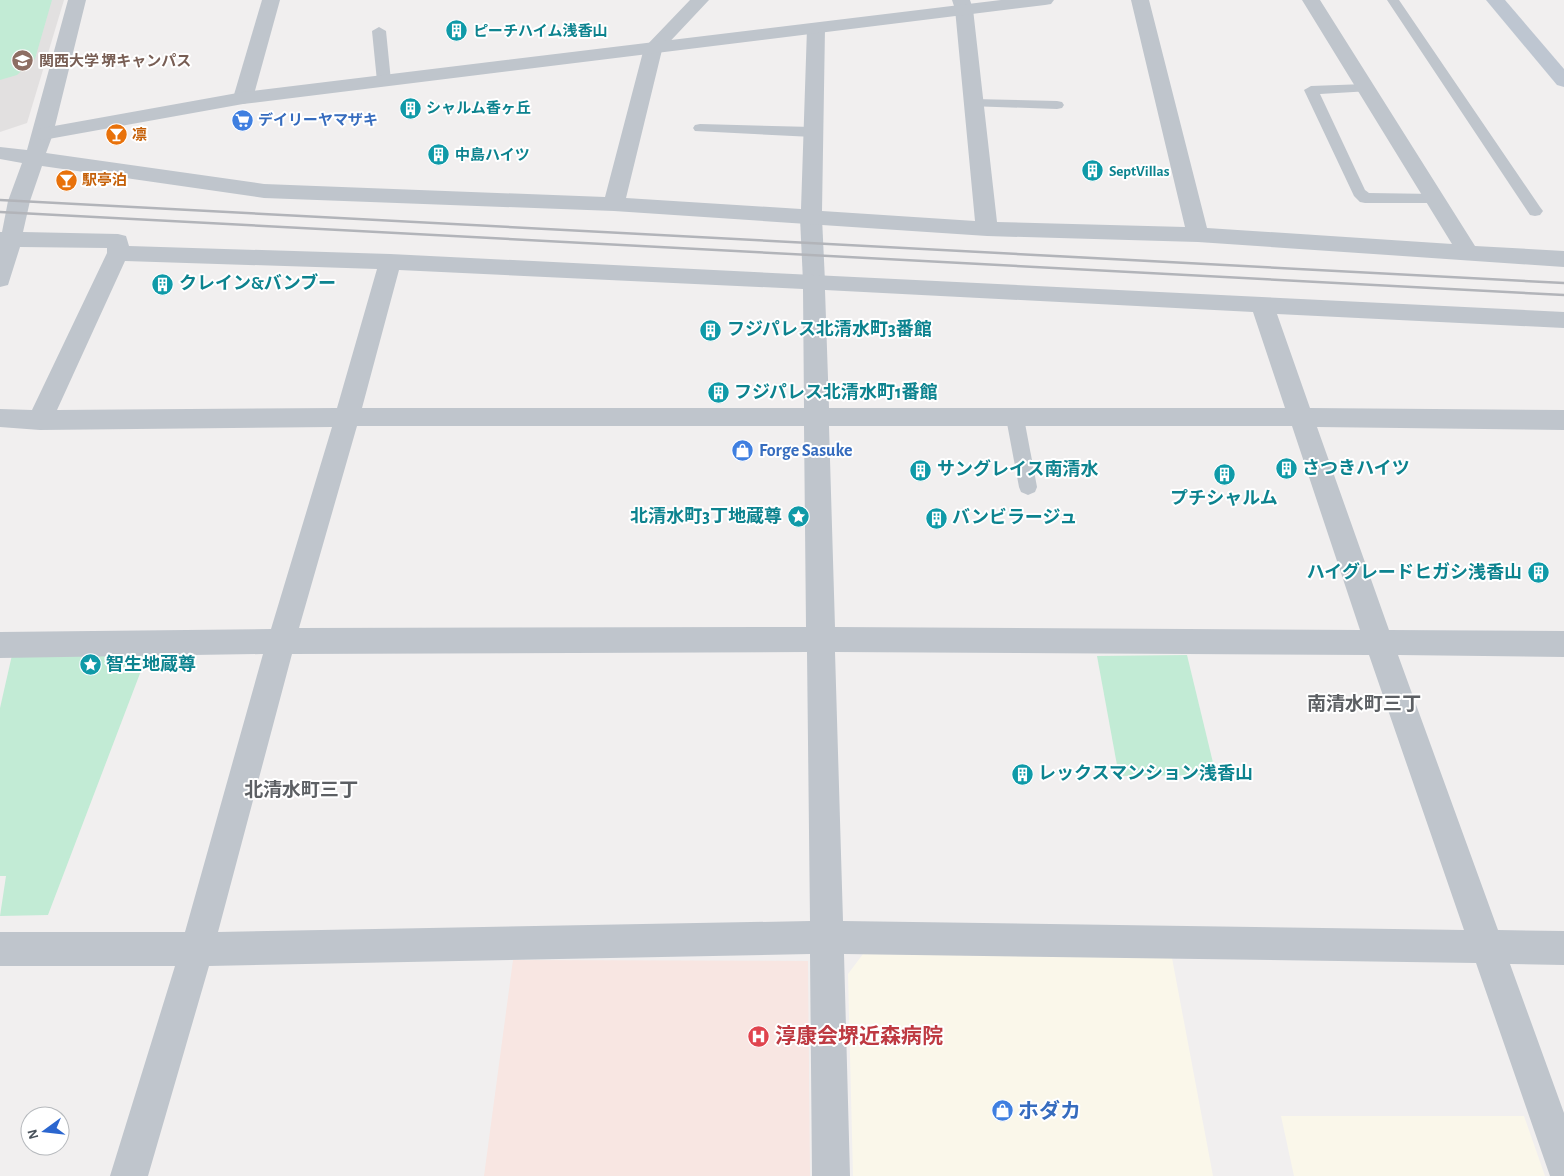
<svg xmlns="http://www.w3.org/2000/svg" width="1564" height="1176" viewBox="0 0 1564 1176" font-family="'Alegreya Sans','Noto Sans JP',sans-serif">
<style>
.commercial{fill:#faf7ea}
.education{fill:#e2e0e0}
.medical{fill:#f8e6e2}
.green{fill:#c2ebd5}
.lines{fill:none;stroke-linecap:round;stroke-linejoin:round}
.service{fill:#bfc5cc;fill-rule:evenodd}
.pedestrian{fill:#bfc5cc;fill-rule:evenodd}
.minor{fill:#bfc5cc;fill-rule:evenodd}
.tertiary{fill:#bfc5cc;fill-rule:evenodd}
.secondary{fill:#bec6d1;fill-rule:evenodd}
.rail{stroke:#b2b4b9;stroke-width:2.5}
.labels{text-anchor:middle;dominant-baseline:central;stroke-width:4;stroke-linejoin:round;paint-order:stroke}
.far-culture-label{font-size:15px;font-weight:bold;fill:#0d838f;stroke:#fff;text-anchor:start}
.far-education-label{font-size:15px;font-weight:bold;fill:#785e54;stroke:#fff;text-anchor:start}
.far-shop-label{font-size:15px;font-weight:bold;fill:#366cbe;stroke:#fff;text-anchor:start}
.far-food-label{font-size:15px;font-weight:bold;fill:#c56008;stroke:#fff;text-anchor:start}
.culture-label{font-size:18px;font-weight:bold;fill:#0d838f;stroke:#fff;text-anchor:start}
.shop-label{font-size:18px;font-weight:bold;fill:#366cbe;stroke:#fff;text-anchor:start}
.neighbourhood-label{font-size:19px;font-weight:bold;fill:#5c5f63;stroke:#fff}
.near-health-label{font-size:21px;font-weight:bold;fill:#be3a42;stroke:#fff;text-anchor:start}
.near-shop-label{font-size:21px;font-weight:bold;fill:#366cbe;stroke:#fff;text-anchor:start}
</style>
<rect width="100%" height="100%" fill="#f1efef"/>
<!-- commercial -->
<g class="commercial">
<path d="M863,954l309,4 41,218h-360l-5,-202z"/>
<path d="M1281,1116h243l21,60h-251z"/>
</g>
<!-- education -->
<path class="education" d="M0,0h64l-37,123 -27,9z"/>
<!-- medical -->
<path class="medical" d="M513,960l295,1 2,215h-326z"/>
<!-- green -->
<g class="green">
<path d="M0,0h52l-17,59 -18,16 -17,5z"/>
<path d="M12,655h135l-99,260 -48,1 6,-40h-6v-168z"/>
<path d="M1187,655l29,120 -97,1 -22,-120z"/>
</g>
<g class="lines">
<!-- service -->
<g class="service">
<path d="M1387,0h12l141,207 3,4 -3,4 -5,1 -5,-1z"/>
<path d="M379,27l7,4 5,50 -7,4 -7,-4 -5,-50z"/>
<path d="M1365,84l7,4 -2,3 -50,3 45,96 4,3 66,1 5,1 3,4 -3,4h-75l-5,-1 -6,-6 -50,-106 7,-4z"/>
<path d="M973,99l84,2 5,1 2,3 -2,3 -5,1 -89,-3 -2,-3 2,-3z"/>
<path d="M700,124l113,3 5,2 2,3 -2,3 -5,2 -118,-6 -2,-3 2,-3z"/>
<path d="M1015,411l6,2 3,5 13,69 -2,5 -7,3 -7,-3 -2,-5 -13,-69 3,-5z"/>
</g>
<!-- pedestrian -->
<path class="pedestrian" d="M811,211l8,2 3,5 3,64 -3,6 -8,2 -8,-2 -3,-6 -3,-64 3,-5z"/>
<!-- minor -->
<g class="minor">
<path d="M68,0h18l-33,134 -7,19 218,31 341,13 39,-149 46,-48h19l-47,50 -36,148 175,11 6,-181 3,-4 6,-1 6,1 3,4 -3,183 153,10 -20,-212 -3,-9h18l3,9 24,213 188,5 -54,-227h18l58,228 245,16 -150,-244h18l155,246 89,5v16l-366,-25 -211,-6 -373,-25 -350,-13 -222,-32 -12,35 -7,31 95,2 8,2 3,10 261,8 1174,58v16l-287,-14 33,94 254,2v20l-247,-3 72,203 175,1v26l-166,-2 100,275 66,1v34l-54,-1 54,149v63h-14l-74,-213 -632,-9 6,222h-38l-2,-222 -601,12 -61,210h-38l65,-210h-175v-34h185l78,-278 -263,4v-26l271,-3 61,-202 -292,3 -40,-3v-18l32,1 75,-157v-5l-87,-1 -12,38 -8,2v-55h2l6,-31 14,-38 -22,-4v-12l27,3zM125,261l252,8 -40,139 -280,2zM399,270l404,19 1,119h-442zM825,290l428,22 32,96h-456zM357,426h447l2,201 -507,1zM829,426h463l68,204 -525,-3zM807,652l3,269 -592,11 74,-278zM835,652l534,3 95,275 -621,-9z"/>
<path d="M262,0h18l-27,98 -3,4 -7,2 -7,-2 -3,-4z"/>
</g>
<!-- tertiary -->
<path class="tertiary" d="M1001,0h53l-3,4 -6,1 -802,99 -200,36 -7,-2 -3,-4 3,-4 7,-2 200,-36z"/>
<!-- secondary -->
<path class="secondary" d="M1486,0h19l59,69v18l-7,-2z"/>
<!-- rail -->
<g class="rail">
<path d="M0,200l1564,83"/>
<path d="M0,212l1564,83"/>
</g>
</g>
<!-- icons -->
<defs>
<symbol id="building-disc" viewBox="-11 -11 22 22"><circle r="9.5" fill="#0f9aa8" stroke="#fff"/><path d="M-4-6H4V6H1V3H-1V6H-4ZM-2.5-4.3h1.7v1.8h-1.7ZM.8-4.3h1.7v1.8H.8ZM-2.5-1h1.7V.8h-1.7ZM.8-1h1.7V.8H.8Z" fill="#fff"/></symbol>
<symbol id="university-disc" viewBox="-11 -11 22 22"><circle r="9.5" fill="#8d6e63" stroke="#fff"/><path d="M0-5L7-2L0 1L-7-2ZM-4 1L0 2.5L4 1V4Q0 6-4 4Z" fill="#fff"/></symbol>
<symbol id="supermarket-disc" viewBox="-11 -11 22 22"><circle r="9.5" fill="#3f7fe0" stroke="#fff"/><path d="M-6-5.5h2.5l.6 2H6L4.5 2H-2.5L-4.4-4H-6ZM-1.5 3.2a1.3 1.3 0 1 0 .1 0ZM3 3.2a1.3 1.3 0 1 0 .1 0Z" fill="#fff"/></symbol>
<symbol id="bar-disc" viewBox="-11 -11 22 22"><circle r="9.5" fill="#e8710a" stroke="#fff"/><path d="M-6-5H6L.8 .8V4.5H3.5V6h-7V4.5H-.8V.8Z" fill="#fff"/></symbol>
<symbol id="shop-disc" viewBox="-11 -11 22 22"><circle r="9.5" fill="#3f7fe0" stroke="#fff"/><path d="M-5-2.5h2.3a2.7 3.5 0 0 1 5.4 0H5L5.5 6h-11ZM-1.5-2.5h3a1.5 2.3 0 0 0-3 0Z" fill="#fff"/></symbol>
<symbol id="sight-disc" viewBox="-11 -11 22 22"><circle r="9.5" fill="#0f9aa8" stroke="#fff"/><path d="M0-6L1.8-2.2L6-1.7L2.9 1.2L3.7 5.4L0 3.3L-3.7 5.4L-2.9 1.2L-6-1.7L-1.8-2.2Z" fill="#fff"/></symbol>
<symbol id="hospital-disc" viewBox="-11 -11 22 22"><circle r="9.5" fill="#e0444e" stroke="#fff"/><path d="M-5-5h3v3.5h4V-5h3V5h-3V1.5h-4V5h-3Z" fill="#fff"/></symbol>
</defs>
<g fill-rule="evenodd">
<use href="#building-disc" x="444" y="18" width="25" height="25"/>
<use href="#university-disc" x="10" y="48" width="25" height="25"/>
<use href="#building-disc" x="398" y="96" width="25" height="25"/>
<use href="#supermarket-disc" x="230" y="108" width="25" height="25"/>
<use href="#bar-disc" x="104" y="122" width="25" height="25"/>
<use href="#building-disc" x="426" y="142" width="25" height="25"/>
<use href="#building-disc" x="1080" y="158" width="25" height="25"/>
<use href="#bar-disc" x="54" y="168" width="25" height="25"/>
<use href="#building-disc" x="150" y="272" width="25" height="25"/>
<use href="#building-disc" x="698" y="318" width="25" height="25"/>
<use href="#building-disc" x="706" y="380" width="25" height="25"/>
<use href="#shop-disc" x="730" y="438" width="25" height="25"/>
<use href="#building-disc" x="1274" y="456" width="25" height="25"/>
<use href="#building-disc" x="908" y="458" width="25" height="25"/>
<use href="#building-disc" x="1212" y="462" width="25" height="25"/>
<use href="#sight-disc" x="786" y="504" width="25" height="25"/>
<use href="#building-disc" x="924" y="506" width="25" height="25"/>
<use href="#building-disc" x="1526" y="560" width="25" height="25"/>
<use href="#sight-disc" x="78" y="652" width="25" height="25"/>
<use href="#building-disc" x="1010" y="762" width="25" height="25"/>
<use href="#hospital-disc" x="746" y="1024" width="25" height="25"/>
<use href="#shop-disc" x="990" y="1098" width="25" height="25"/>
</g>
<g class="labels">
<!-- far-culture labels -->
<g class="far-culture-label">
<text x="473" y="31">ピーチハイム浅香山</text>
<text x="426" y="108">シャルム香ヶ丘</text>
<text x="455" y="155">中島ハイツ</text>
<text x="1109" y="171">SeptVillas</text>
</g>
<!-- far-education labels -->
<g class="far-education-label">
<text x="39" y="61">関西大学 堺キャンパス</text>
</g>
<!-- far-shop labels -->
<g class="far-shop-label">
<text x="258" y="120">デイリーヤマザキ</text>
</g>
<!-- far-food labels -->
<g class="far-food-label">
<text x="132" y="135">凛</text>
<text x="82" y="180">駅亭泊</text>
</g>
<!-- culture labels -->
<g class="culture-label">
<text x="179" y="284">クレイン&amp;バンブー</text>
<text x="727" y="330">フジパレス北清水町3番館</text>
<text x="734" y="393">フジパレス北清水町1番館</text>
<text x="1302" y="469">さつきハイツ</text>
<text x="937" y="470">サングレイス南清水</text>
<text x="1224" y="499" text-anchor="middle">プチシャルム</text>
<text x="782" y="517" text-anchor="end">北清水町3丁地蔵尊</text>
<text x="952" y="518">バンビラージュ</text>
<text x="1522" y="573" text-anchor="end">ハイグレードヒガシ浅香山</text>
<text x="106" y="665">智生地蔵尊</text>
<text x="1038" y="774">レックスマンション浅香山</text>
</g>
<!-- shop labels -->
<g class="shop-label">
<text x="759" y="451">Forge Sasuke</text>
</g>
<!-- neighbourhood labels -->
<g class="neighbourhood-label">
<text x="1364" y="704">南清水町三丁</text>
<text x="301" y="790">北清水町三丁</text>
</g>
<!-- near-health labels -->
<g class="near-health-label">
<text x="775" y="1036">淳康会堺近森病院</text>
</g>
<!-- near-shop labels -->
<g class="near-shop-label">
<text x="1018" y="1111">ホダカ</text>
</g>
</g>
<!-- north arrow -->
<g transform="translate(45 1131) rotate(255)"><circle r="24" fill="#ffffff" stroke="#b6b9bd"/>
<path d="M0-4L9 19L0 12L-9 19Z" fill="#2b66cf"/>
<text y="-8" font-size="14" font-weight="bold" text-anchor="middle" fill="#49515a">N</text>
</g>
</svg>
